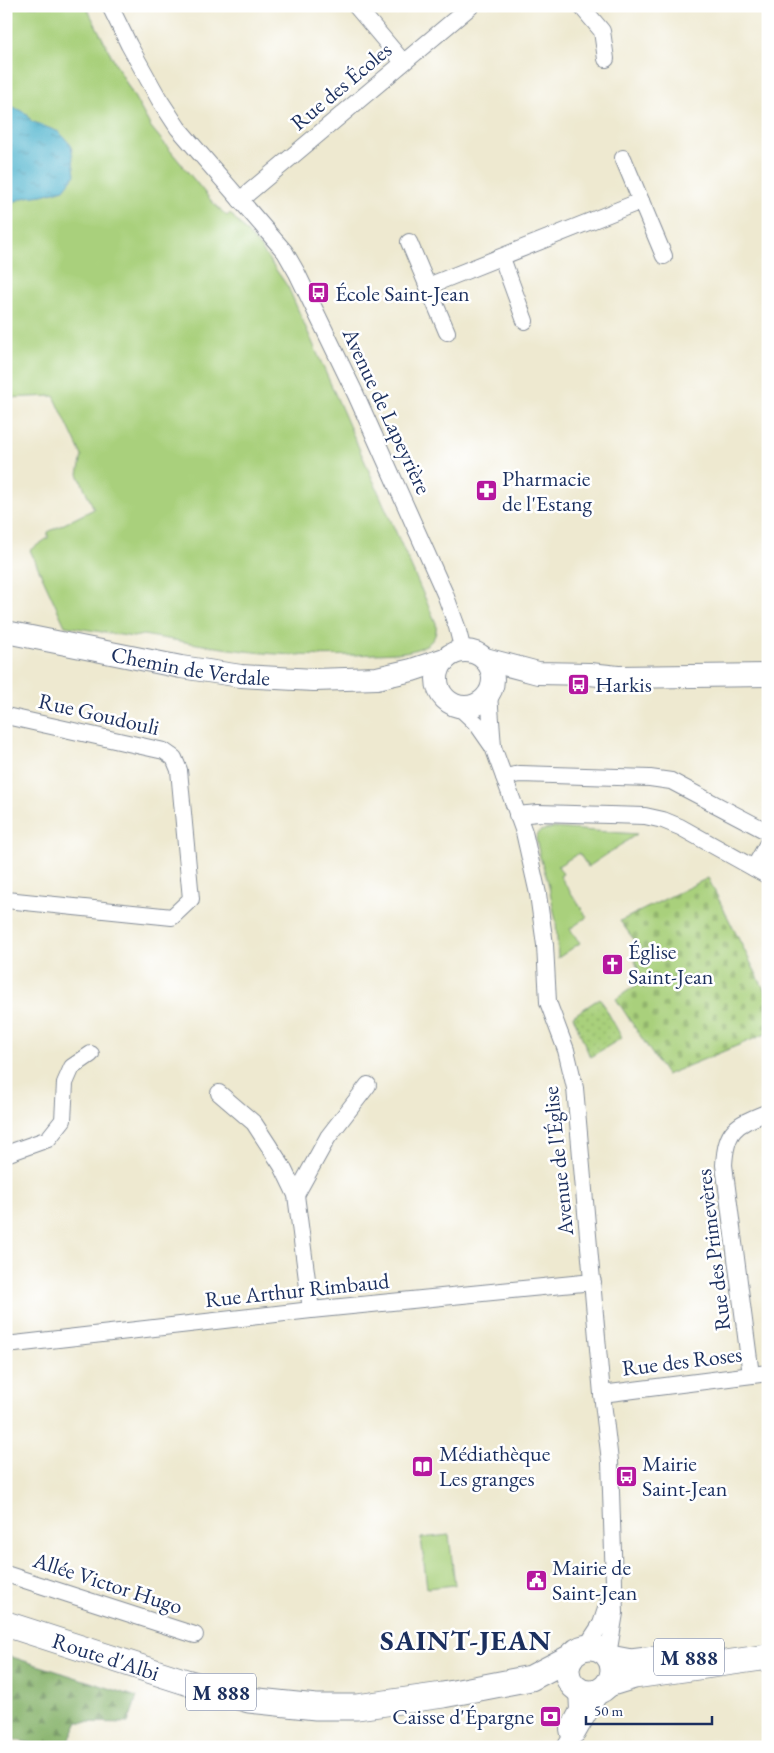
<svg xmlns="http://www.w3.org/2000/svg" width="774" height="1753" viewBox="0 0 774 1753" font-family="'EB Garamond',serif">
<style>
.grass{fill:url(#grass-dots);stroke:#62806c}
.forest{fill:url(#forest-firs);stroke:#507064}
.cemetery{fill:url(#cemetery-stones);stroke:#62806c}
.green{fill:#a9d07b;stroke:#62806c}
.water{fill:url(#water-ripples);stroke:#347196}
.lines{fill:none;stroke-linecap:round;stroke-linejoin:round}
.street-casing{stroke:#848c97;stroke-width:18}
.secondary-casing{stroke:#848c97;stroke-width:24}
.primary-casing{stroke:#848c97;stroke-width:27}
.street{stroke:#fff;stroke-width:16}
.secondary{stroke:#fff;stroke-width:22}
.primary{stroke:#fff;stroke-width:25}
.labels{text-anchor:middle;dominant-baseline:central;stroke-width:5;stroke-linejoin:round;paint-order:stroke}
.shield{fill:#fff;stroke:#5f6d8e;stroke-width:1}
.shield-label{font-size:21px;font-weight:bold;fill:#1b2f5e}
.street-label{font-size:22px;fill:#1b2f5e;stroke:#fff}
.poi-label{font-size:22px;fill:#1b2f5e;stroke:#fff;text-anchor:start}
.district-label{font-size:28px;font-weight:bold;letter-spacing:1px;fill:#1b2f5e;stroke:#fff}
</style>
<defs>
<pattern id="grass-dots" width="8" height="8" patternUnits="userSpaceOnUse" patternTransform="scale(1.25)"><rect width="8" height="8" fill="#a9d07b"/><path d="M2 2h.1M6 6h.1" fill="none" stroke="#91b36d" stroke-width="1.8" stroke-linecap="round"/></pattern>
<pattern id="forest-firs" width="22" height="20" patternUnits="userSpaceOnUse" patternTransform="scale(1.25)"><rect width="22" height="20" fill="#86b26b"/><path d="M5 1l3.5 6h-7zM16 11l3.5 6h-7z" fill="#6d915b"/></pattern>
<pattern id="cemetery-stones" width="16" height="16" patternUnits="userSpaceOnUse" patternTransform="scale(1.25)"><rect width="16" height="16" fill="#a9d07b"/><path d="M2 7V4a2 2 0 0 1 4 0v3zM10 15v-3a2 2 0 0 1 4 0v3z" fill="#91b36d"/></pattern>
<pattern id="water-ripples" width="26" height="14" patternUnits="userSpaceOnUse" patternTransform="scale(1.25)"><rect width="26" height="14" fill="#4eb3cd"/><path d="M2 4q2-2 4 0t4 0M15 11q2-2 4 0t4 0" fill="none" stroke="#4092aa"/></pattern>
</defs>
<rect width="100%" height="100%" fill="#fff"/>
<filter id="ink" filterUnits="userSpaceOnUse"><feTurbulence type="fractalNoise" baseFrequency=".02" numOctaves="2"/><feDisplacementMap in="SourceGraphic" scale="10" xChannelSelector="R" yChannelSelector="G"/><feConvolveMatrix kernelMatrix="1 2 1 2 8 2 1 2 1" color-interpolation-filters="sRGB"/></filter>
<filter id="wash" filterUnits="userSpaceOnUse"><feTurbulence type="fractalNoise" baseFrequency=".0096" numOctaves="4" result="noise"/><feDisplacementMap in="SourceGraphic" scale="20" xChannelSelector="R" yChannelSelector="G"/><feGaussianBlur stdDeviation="1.12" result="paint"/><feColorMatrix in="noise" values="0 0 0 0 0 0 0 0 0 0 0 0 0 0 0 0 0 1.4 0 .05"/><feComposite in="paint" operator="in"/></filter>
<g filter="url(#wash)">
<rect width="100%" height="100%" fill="#eee9d0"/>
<!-- grass -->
<path class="grass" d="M600,998l22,40 -32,19 -17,-41z"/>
<!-- forest -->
<path class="forest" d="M6,1655l131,42 -9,26 -50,-1 -12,25h-16l-44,-9z"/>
<!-- cemetery -->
<path class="cemetery" d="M708,878l60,119v36l-102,42 -50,-76 23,-16 1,-9 -5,-13 9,-8 -24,-32z"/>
<!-- green -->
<g class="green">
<path d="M6,6h80l26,51 39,70 63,77 13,12 3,-3 30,34 28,40 148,336c1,10 -1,17 -10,22 -15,9 -36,8 -52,9 -45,3 -92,2 -137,-4 -31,-4 -62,-10 -94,-15l-10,2 -68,-11 -35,-76 18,-12v-6l46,-23 -16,-35 4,-18 -28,-60 -48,2z"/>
<path d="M553,828l84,6 -49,33 -9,-14 -21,13 5,8 -3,2 27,41 -17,12 10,14 -22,15 -2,-37 -8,-39 -8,-25 -4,-19 4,-7z"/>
<path d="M449,1535l6,50 -28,3 -6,-50z"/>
</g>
<!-- water -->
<path class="water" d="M6,103l21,11 4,7 28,11 12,13 4,30 -11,14 -21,6 -17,2 -20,8z"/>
</g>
<g filter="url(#ink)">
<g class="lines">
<defs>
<g id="street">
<path d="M110,6l19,39 30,54 19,29 107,124 12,21 59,122 89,199 12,33 6,24"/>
<path d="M356,6l47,56"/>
<path d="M581,6l21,25 4,28"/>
<path d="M623,158l41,98"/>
<path d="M240,200l231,-194"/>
<path d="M409,242l38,90"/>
<path d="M502,258l23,63"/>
<path d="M428,286l213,-85"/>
<path d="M489,694l4,53"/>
<path d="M459,707l18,17 16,23 31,85 14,62 7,51 3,57 18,48 9,38 27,306 8,67 5,152 -7,42"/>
<path d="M6,716l158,35 10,7 5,12 12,129 -19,18 -166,-17"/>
<path d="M504,777l16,-3 130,4 21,3 97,51"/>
<path d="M517,815l21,-2 107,3 18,4 17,7 88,49"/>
<path d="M754,868l14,-25"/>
<path d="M219,1093l35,30 28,43 14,29 15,115"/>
<path d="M6,1154l42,-15 15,-19 2,-37 7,-16 19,-13"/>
<path d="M296,1195l32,-58 40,-52"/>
<path d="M6,1345l305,-35 282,-28"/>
<path d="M751,1375l-27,-210c2,-37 12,-40 44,-53"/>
<path d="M602,1394l166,-21"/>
<path d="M6,1574l189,61"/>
<path d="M586,1647l15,-23 7,-21"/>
<path d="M569,1734l-1,-5 10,-19 -1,-21"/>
<path d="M565,1747l5,-8 7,-5 25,-44"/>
</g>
<g id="secondary">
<path id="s1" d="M6,632l175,35 60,9 73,4 63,-2 35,-8 33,-11"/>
<circle cx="465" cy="679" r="28"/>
<path d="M485,659l53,14 52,1 28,3 150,-2"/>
</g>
<g id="primary">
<path id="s2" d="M6,1624l180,58 63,18 67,7h41l86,-12 88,-17 40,-21"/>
<circle cx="590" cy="1670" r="23"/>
<path d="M610,1658l21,4 24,-3"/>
<path d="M608,1684l26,-8 134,-19"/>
</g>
</defs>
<!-- street casing -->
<use href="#street" class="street-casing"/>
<!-- secondary casing -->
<use href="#secondary" class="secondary-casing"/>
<!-- primary casing -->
<use href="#primary" class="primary-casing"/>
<!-- street -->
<use href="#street" class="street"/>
<!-- secondary -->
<use href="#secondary" class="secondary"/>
<!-- primary -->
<use href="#primary" class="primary"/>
</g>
</g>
<!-- icons -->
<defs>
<symbol id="bus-square" viewBox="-11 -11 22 22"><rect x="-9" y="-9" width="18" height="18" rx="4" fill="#b5179e" stroke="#fff"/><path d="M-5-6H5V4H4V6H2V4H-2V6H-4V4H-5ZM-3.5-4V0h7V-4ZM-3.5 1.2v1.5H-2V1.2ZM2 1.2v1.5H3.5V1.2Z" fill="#fff"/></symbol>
<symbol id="pharmacy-square" viewBox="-11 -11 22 22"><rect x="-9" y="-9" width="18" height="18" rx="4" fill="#b5179e" stroke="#fff"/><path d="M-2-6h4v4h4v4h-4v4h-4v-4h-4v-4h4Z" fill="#fff"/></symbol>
<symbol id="church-square" viewBox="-11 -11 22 22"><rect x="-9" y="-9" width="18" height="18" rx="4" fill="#b5179e" stroke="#fff"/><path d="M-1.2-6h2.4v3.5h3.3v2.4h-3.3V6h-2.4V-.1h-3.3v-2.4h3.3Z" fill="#fff"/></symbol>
<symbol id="library-square" viewBox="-11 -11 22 22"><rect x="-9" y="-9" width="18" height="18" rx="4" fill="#b5179e" stroke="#fff"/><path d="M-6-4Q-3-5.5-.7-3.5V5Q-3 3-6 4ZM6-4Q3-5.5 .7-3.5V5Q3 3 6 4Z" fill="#fff"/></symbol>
<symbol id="civic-square" viewBox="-11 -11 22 22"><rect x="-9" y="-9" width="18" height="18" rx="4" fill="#b5179e" stroke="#fff"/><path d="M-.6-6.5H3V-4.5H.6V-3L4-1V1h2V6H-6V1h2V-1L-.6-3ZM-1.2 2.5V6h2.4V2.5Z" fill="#fff"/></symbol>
<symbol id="bank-square" viewBox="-11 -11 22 22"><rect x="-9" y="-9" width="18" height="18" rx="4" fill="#b5179e" stroke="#fff"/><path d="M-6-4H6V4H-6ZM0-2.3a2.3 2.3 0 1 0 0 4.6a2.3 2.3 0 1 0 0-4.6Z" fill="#fff"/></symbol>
</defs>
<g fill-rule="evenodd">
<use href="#bus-square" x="306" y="280" width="25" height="25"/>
<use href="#pharmacy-square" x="474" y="478" width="25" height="25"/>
<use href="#bus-square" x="566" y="672" width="25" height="25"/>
<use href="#church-square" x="600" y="952" width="25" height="25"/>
<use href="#library-square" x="410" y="1454" width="25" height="25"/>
<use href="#bus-square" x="614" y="1464" width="25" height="25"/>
<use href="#civic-square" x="524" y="1568" width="25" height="25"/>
<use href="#bank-square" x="538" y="1704" width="25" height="25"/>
</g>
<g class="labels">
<!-- shield labels -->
<g class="shield">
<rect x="654" y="1638.5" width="70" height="37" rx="4"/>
<rect x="186" y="1673.5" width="70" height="37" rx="4"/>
</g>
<g class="shield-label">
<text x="689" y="1657">M 888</text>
<text x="221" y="1692">M 888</text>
</g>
<!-- street labels -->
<g class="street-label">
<text transform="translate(341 86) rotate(-40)">Rue des Écoles</text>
<text transform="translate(387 411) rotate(65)">Avenue de Lapeyrière</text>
<text stroke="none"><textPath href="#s1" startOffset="188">Chemin de Verdale</textPath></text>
<text transform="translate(99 714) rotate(13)">Rue Goudouli</text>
<text transform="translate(558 1161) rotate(-96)">Avenue de l'Église</text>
<text transform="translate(713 1250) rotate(-97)">Rue des Primevères</text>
<text transform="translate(297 1290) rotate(-6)">Rue Arthur Rimbaud</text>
<text transform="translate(682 1361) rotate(-7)">Rue des Roses</text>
<text transform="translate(108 1583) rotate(18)">Allée Victor Hugo</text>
<text stroke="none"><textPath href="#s2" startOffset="105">Route d'Albi</textPath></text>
</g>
<!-- poi labels -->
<g class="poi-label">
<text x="335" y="293">École Saint-Jean</text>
<text x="502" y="478">Pharmacie<tspan x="502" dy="25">de l'Estang</tspan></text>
<text x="595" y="684">Harkis</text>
<text x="628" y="951">Église<tspan x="628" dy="25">Saint-Jean</tspan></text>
<text x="439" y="1453">Médiathèque<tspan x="439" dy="25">Les granges</tspan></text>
<text x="642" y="1463">Mairie<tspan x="642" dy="25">Saint-Jean</tspan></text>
<text x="552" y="1567">Mairie de<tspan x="552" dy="25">Saint-Jean</tspan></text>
<text x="534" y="1716" text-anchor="end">Caisse d'Épargne</text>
</g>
<!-- district labels -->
<g class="district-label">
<text x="466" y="1640">SAINT-JEAN</text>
</g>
</g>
<!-- margin -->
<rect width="774" height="1753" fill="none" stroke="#fff" stroke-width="25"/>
<!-- scale -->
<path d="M586 1716v8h126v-8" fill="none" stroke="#1b2f5e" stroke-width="2.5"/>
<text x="594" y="1716" font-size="15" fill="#1b2f5e" stroke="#ffffff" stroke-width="4" paint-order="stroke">50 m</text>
</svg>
